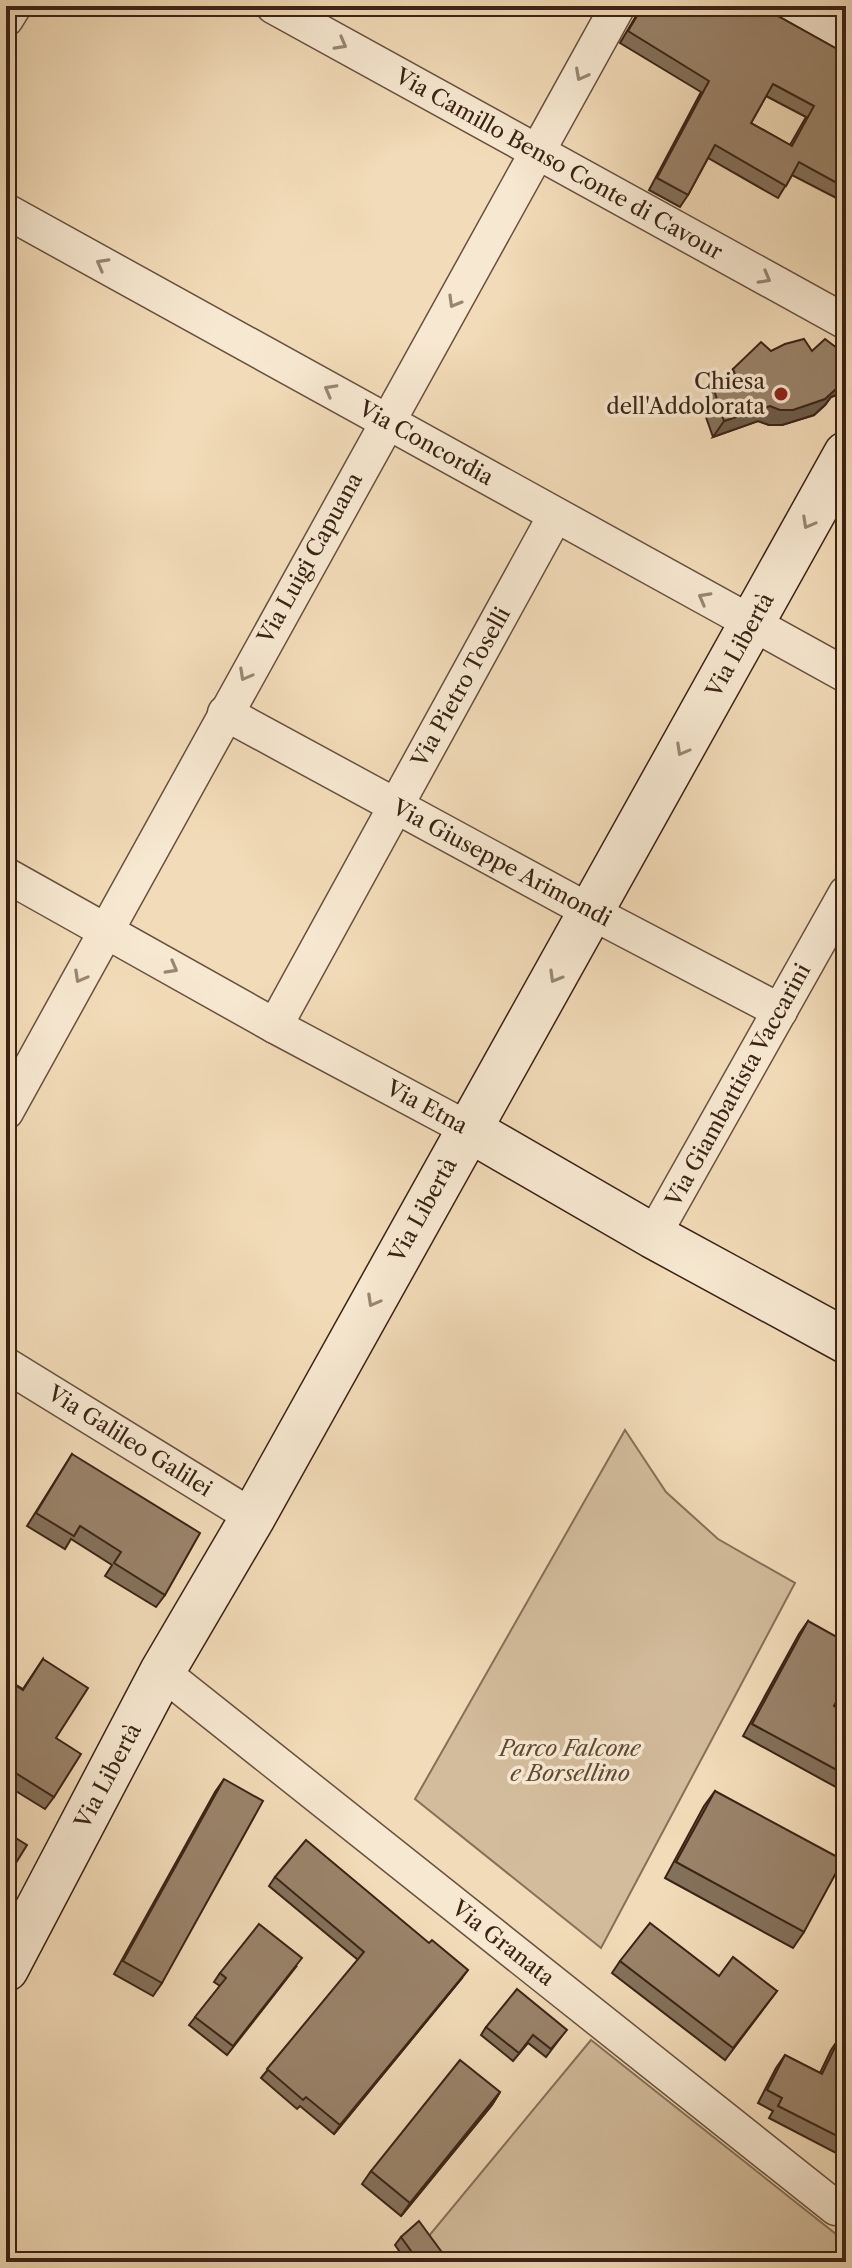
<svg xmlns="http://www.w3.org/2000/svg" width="852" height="2268" viewBox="0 0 852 2268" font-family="'Libre Caslon Text',serif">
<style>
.green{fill:#d3bc9c;stroke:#867058;stroke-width:2}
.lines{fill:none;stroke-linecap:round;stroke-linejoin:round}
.street-casing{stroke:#68513e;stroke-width:37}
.secondary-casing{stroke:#3a2315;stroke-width:47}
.street{stroke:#f7e8d1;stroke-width:34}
.secondary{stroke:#f7e8d1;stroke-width:44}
.wall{fill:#84715b;stroke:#3a2315;stroke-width:2;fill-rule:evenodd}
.shaded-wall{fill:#6c5c4a;stroke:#3a2315;stroke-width:2}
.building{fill:#9a836a;stroke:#3a2315;stroke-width:2;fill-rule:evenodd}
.oneway{stroke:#988673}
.poi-dot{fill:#8f2418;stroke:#f7e8d1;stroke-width:3}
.labels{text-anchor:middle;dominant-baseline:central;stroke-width:7;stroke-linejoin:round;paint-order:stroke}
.street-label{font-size:22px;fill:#3a2315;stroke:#f7e8d1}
.poi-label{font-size:22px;fill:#3a2315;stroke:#f7e8d1;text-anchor:end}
.park-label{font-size:22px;font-style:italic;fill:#604937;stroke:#f7e8d1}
</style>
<rect width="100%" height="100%" fill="#f2dbb8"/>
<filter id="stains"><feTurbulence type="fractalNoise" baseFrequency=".0025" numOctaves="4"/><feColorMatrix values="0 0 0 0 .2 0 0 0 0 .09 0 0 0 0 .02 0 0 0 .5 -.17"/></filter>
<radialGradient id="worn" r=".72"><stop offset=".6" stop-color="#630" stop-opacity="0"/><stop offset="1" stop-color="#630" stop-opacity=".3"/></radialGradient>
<!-- green -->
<g class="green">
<path d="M625,1430l41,62 52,47 77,44 -194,365 -186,-149z"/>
<path d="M591,2040l255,202v20h-409l-14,-19z"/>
</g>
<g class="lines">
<defs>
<g id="street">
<path d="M273,6l573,316"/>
<path d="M6,19l8,-13"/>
<path d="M6,211l840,464"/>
<path d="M225,713l366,199 189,99"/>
<path d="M6,875l269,151 193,103"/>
<path d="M275,1026l280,-510"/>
<path d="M6,1112l612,-1106"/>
<path d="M653,1236l193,-343"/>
<path d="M6,1365l247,152"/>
<path d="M162,1672l674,536h10"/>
</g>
<g id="secondary">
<path d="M789,6l57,31"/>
<path d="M468,1129l185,107 193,105"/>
<path d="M6,1969l156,-297 91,-155 593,-1063"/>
</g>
</defs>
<!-- street casing -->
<use href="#street" class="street-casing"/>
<!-- secondary casing -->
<use href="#secondary" class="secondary-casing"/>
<!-- street -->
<use href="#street" class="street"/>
<!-- secondary -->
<use href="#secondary" class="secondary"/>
</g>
<!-- wall -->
<g class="wall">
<path d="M637,6h123l86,48v149l-54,-28 -14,23 -70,-40 -20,37 -8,12 -31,-17 52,-98 -81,-49 16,-27zM766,96l40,21 -16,28 -39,-22z"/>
<path d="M846,345v46l-15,6 -6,8 -11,10 -32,10h-13l-11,-4 -45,16 -11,-31 12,-16 9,-3 -1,-3 11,-15 38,-18h41l25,-3z"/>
<path d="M72,1454l93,141 -9,12 -51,-31 7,-11 -41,-26 -6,10 -38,-23z"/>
<path d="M808,1621l26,85 12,7v73l-3,5 -100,-55 56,-102z"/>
<path d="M43,1659l13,79 -2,59 -9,12 -39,-24v-106l17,10z"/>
<path d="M224,1779l-62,204 -9,13 -39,-22 101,-182z"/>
<path d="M715,1791l89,141 -11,16 -128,-70 39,-72z"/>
<path d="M275,1877l187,101 -128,156 -34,-28 -3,3 -36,-31 97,-118 -89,-74z"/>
<path d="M846,1945v11l-5,-3z"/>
<path d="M620,1961l99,15 58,15 -52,69 -113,-87z"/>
<path d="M296,1967l-69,88 -38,-30 31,-39 -6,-4 6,-9z"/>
<path d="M486,2027l75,10 -15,20 -18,-14 -15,18 -32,-26z"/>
<path d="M840,2037l6,101 -10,15 -67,-35 4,-7 -15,-8 18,-35 9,-13 35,18 11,-23z"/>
<path d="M500,2092l-8,13 -91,111 -39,-32 9,-13z"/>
<path d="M401,2237l48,25h-42l-12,-17z"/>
</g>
<!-- shaded-wall -->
<g class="shaded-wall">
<path d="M846,379v12l-15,6 -6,8 -11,10 -32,10h-13l-11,-4 -45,16 11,-16z"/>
<path d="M468,1970l-6,8 -128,156 6,-9z"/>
<path d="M500,2092l-8,13 -91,111 9,-13z"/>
</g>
<!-- building -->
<g class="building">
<path d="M643,6h117l86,48v134l-47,-26 -13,24 -71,-41 -27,50 -31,-17 52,-97 -81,-50zM773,84l41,22 -22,40 -41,-23z"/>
<path d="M804,339l8,12 13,-12 12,9 9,-3v34l-7,3 -3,7 -11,10 -32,11h-13l-10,-4 -46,15 -10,-31 24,-8 -5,-13 28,-27 10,9 14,-7z"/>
<path d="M72,1454l128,79 -35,62 -51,-32 7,-11 -41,-26 -6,10 -38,-23z"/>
<path d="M808,1621l38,21v43l-12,21 12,7v62l-94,-51z"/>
<path d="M43,1659l45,29 -32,50 25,16 -27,43 -48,-30v-88l17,11z"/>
<path d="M224,1779l39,22 -101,182 -39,-22z"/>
<path d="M715,1791l128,69 -39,72 -128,-70z"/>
<path d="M6,1832l21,13 -21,34z"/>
<path d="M306,1840l123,103 3,-3 36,30 -128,155 -34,-28 -3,3 -36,-31 97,-117 -89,-75z"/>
<path d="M650,1923l69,53 14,-19 44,34 -44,57 -113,-87z"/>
<path d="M259,1924l43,34 -69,88 -38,-29 31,-39 -6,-5z"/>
<path d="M517,1989l50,41 -16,19 -18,-14 -14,18 -33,-26z"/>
<path d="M840,2037l6,3 -1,100 -67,-34 4,-8 -15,-8 18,-35 37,19z"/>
<path d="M460,2060l40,32 -90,111 -39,-32z"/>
<path d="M419,2221l30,41h-30l-18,-25z"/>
</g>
<!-- one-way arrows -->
<defs><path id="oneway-chevron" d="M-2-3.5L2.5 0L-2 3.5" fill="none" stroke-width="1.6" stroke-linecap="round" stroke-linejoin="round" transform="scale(2)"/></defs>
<g class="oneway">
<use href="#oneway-chevron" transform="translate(341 44) rotate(29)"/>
<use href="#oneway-chevron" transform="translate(581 75) rotate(118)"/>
<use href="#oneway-chevron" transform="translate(102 264) rotate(-151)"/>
<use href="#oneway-chevron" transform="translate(765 278) rotate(29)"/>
<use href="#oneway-chevron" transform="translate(454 302) rotate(120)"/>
<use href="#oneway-chevron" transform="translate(330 390) rotate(-151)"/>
<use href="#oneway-chevron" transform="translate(808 523) rotate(119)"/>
<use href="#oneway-chevron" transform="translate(704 598) rotate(-151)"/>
<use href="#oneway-chevron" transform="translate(245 675) rotate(119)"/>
<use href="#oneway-chevron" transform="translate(682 750) rotate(119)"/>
<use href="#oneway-chevron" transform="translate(172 968) rotate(29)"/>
<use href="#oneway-chevron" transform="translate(80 977) rotate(119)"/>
<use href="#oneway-chevron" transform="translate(555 977) rotate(120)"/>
<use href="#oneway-chevron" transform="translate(373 1301) rotate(119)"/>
</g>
<!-- markers -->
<circle class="poi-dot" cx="781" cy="394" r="8"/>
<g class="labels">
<!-- street labels -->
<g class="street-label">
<text transform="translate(559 164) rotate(29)">Via Camillo Benso Conte di Cavour</text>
<text transform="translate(426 443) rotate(29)">Via Concordia</text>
<text transform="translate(310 558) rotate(-61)">Via Luigi Capuana</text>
<text transform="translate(740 645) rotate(-61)">Via Libertà</text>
<text transform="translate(461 687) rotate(-61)">Via Pietro Toselli</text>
<text transform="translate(502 863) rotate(28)">Via Giuseppe Arimondi</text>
<text transform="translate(738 1085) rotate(-61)">Via Giambattista Vaccarini</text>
<text transform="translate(427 1107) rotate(28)">Via Etna</text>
<text transform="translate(423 1210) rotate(-61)">Via Libertà</text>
<text transform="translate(130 1441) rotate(32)">Via Galileo Galilei</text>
<text transform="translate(108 1776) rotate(-62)">Via Libertà</text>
<text transform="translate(503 1943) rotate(38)">Via Granata</text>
</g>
<!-- poi labels -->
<g class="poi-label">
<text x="765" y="381">Chiesa<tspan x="765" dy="25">dell'Addolorata</tspan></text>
</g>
<!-- park labels -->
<g class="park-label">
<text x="570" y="1748">Parco Falcone<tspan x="570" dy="25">e Borsellino</tspan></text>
</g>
</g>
<!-- margin -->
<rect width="852" height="2268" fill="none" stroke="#f2dbb8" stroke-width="32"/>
<rect x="8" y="8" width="836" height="2252" fill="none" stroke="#3a2315" stroke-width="4"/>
<rect x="16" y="16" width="820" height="2236" fill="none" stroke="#3a2315" stroke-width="2"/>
<rect width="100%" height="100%" filter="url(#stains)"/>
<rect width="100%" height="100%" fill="url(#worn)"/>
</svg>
